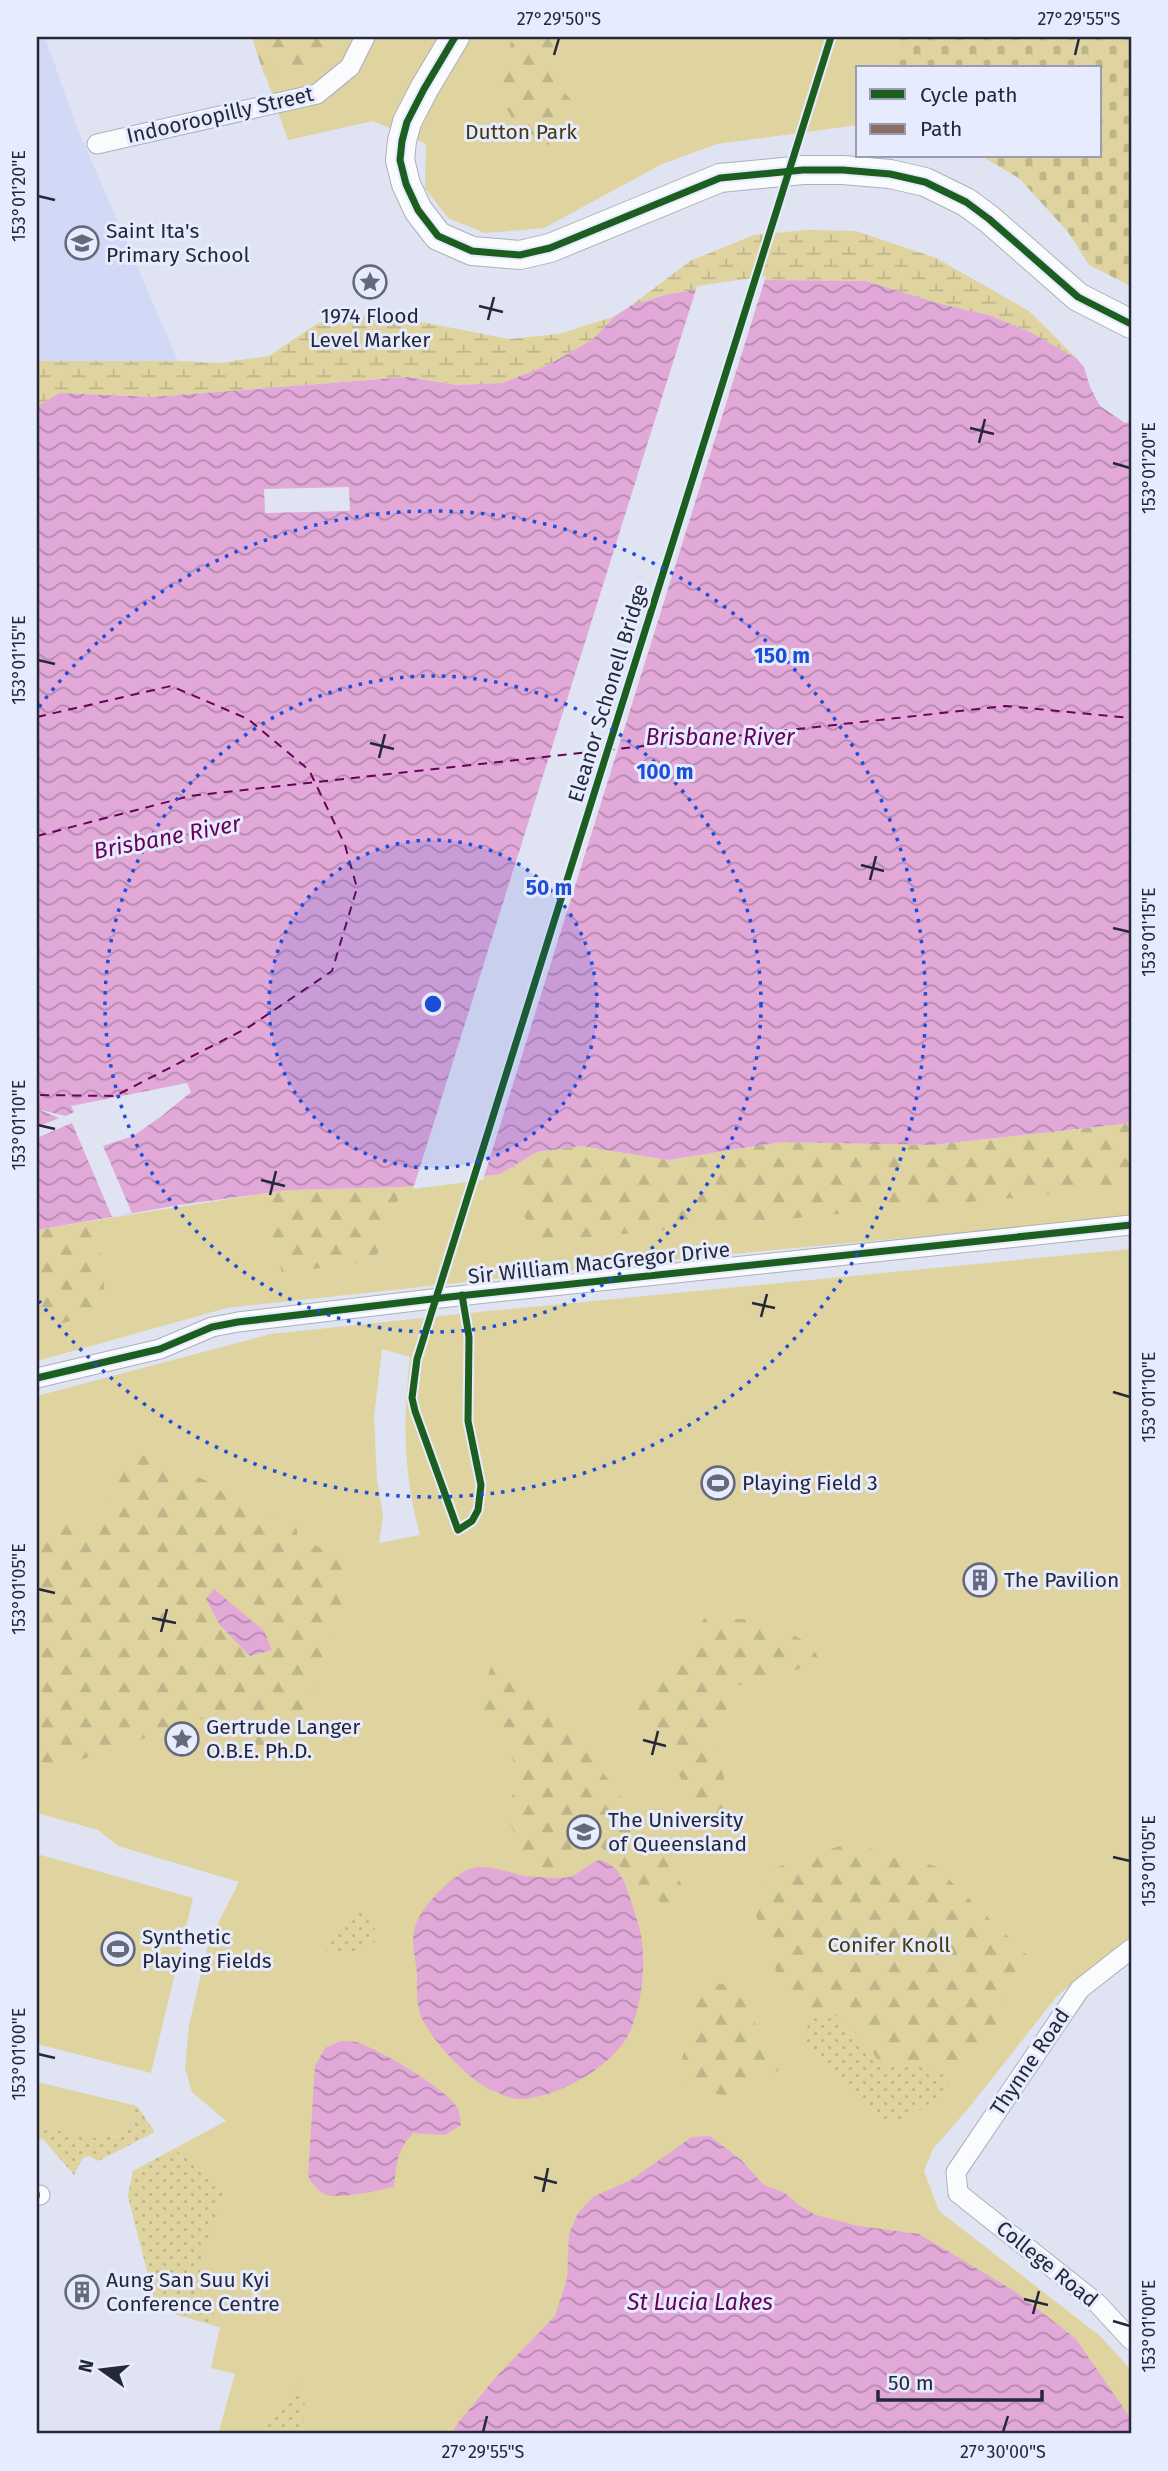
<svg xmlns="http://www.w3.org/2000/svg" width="1168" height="2471" viewBox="0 0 1168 2471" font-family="'Fira Sans',sans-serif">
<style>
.built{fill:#d2d9f6}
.green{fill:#dfd3a0;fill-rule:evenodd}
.forest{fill:url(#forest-firs)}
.wetland{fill:url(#wetland-marsh)}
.cemetery{fill:url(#cemetery-stones)}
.garden{fill:url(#garden-dots)}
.water{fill:url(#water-waves)}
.pier{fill:#e0e3f1}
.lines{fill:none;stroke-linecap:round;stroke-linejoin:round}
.ferry{stroke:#69015a;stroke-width:2;stroke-dasharray:9 7;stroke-linecap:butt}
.street-casing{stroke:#acafbd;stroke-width:21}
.secondary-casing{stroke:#acafbd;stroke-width:30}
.street{stroke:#fafbfd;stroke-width:19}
.secondary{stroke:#fafbfd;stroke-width:28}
.quiet{stroke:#8d6e63;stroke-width:5;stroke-dasharray:10 5;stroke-linecap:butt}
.cycleway-casing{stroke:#e7ebfe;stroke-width:11}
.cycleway{stroke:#1b5e20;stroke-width:7}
.ticks{fill:none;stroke:#252839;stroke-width:2.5}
.ring{fill:none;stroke:#1d4ed8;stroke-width:3.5;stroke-dasharray:3.5 7}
.labels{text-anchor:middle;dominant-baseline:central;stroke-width:6;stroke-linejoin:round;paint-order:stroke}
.street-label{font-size:21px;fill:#252839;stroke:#e7ebfe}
.park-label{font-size:21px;fill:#443a0d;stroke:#e7ebfe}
.poi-label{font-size:21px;fill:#252839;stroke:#e7ebfe;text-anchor:start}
.water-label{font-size:23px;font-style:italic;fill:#69015a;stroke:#e7ebfe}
.centre{fill:#1d4ed8;stroke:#e7ebfe;stroke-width:3.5}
.ring-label{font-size:21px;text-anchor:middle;font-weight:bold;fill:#1d4ed8;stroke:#e7ebfe;stroke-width:6;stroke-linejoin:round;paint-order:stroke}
.neatline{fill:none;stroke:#252839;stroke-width:2.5}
.ticks-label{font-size:18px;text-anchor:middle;fill:#252839}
</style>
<defs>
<pattern id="forest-firs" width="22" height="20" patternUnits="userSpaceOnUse" patternTransform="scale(1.75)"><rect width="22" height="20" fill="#dfd3a0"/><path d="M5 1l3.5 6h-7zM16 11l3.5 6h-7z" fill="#bfb58b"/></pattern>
<pattern id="wetland-marsh" width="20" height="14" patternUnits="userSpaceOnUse" patternTransform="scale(1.75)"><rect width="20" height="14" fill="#dfd3a0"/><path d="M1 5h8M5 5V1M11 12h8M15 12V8" fill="none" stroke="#bfb58b"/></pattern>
<pattern id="cemetery-stones" width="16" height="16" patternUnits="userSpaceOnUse" patternTransform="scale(1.75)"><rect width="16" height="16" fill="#dfd3a0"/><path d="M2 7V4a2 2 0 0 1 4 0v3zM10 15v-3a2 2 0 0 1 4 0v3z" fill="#bfb58b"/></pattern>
<pattern id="garden-dots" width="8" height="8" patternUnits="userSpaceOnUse" patternTransform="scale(1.75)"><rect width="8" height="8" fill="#dfd3a0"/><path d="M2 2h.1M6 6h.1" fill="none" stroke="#bfb58b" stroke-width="1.8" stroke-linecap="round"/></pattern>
<pattern id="water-waves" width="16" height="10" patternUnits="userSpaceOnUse" patternTransform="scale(1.75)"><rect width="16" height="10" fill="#e1a8d8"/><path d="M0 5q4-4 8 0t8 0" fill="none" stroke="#b689b0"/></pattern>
</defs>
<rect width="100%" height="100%" fill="#e0e3f1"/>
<!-- built -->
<path class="built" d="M37,37h8l31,88 102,236h-141z"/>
<!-- green -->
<g class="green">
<path d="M252,37h646l-4,31h-36v57l-141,19 -55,20 -118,64 -59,5 -37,-15 -23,-30 1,-44 -53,-23 -85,19z"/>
<path d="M500,1174l39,68 592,-55v30l-433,40 -471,51 -190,53v-31l70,-19 -10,-91 163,-26 22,79 93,-12 28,-74z"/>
<path d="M1131,1249v687l-74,60 -89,113 -35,40 -9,22 15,40 161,125 31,34v64h-913l17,-60 -24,-6 9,-41 -42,-12 -23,-13 -27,-106 5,-25 93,-50 -34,-29 -7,-24 4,-43 20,-84 30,-59 -121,-36 -20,-16 -61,-17v-417l234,-62 208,-22zM382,1349l28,8c-7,65 -7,114 10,178l-41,8 4,-27 -6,-38 -3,-62z"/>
<path d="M37,1854l156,44 -42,175 -114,-29z"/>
<path d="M37,2082l100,24 -14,30 -32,2 -54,-12z"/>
</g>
<!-- forest -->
<g class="forest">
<path d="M252,37h86l-2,15 -42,19 -30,4z"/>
<path d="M513,37h42l-5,39 21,24 7,26 -27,20c-31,-14 -53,-33 -49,-72 1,-12 7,-25 11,-37z"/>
<path d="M1131,1123v64l-592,55 -39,-68 37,-22 44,-6 87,14 114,-18 150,3z"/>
<path d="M403,1187l-28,74 -93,12 -22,-79 28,-4z"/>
<path d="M97,1220l10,91 -70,19v-100z"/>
<path d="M142,1455l68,27 34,28 52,14 2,14 58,25 -68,195 -36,-7 -10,-27 -32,-8 -133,45 -40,21v-251l71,-16 8,-44z"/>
<path d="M704,1618l63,2 44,25 10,18 -96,26 2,20 -20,10 37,129 -14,10 -42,-65 -19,-39 -27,-25 -14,-25 10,-19 49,-29z"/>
<path d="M493,1660c82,61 139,152 196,235l-21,13 -29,-22 -40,-41 -41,25 -28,-5 -23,-48 11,-42 -12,-36 -29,-29z"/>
<path d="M849,1843l86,23 93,90 -41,86 -38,24 -40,-1 -32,-6 -14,-22 -12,-7 -14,-14 -35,-1 -14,-11 -32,-89 13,-45z"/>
<path d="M711,1983l25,2 43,85 -36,25h-22l-38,-10 -4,-15 18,-67z"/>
</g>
<!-- wetland -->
<g class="wetland">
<path d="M806,230l50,1 80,27 93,53 47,47 -46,-26 -41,-17 -48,-11 -75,-23 -100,-1 -97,14 -37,11 58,-44 64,-26z"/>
<path d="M357,316l49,3 103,20 50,-5 56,-18 -23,24 -42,24 -48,19 -45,2 -50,-8 -254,20 -93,-4 -23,13v-45h141l42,2 49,-7 49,-33z"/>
</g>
<!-- cemetery -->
<path class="cemetery" d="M898,37h233v249l-42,-21 -21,-33 -48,-53 -39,-23h119v-88h-206z"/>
<!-- garden -->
<g class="garden">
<path d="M362,1908l18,29c-20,20 -27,20 -55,15l15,-23z"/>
<path d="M815,2018h15l6,2 12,15 15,9 15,18c23,6 46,3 68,11l3,5c-2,12 -18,25 -28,31 -8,5 -16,12 -25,12 -31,3 -67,-57 -89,-77 -4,-12 -2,-17 8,-26z"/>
<path d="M137,2106l18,26 -57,29 -9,-5 -6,2 -9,17 -31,-36 -6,-1v-12l54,12 10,-1 1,-4 9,4 12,-1z"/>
<path d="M174,2149l51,39 -25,81 2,24 18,34 -42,-12 -23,-13 -27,-106 5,-25z"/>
<path d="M300,2383c10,19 0,32 5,51h-51z"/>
</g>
<!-- water -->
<g class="water">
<path d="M766,280l100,1 75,23 48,11 41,17 46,26 8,9 6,20 10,19 25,17 6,-1v701l-199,22 -150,-3 -114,18 -87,-14 -44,6 -37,22 -97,13 -115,3 -109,15 -142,25v-824l23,-13 93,4 254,-20 50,8 45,-2 48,-19 42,-24 23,-24 17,-11 37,-11z"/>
<path d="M214,1589l50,42 8,19 -22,6 -30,-31 -14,-26z"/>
<path d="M600,1860c21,6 26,25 32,44 3,10 7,21 9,31 5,29 1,67 -10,94 -14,36 -75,70 -112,70 -8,0 -18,-5 -25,-8 -23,-8 -64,-52 -73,-75 -5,-13 -4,-28 -4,-42 -1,-16 -7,-31 -2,-47 5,-19 38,-54 58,-59 17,-4 36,5 52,8 12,1 25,2 37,2 15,0 24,-14 38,-18z"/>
<path d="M341,2041c7,0 15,0 21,3 22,9 86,45 96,65 2,4 2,11 3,16l-16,10 -32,-2c-16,17 -17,31 -19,54 -15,3 -53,12 -67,8 -8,-2 -15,-12 -19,-19l7,-110 10,-18z"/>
<path d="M710,2136l31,24 23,25 21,8 14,12 17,10 43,11 60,8 97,58 60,47 55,80v15h-679l5,-10 40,-48 58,-60 12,-37 2,-45 9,-21 15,-16 38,-17 61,-43z"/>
</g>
<!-- pier -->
<g class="pier">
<path d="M766,276l-283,904 -70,9 284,-903z"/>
<path d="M349,487l1,24 -85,2 -1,-24z"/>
<path d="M187,1083l4,9 -28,23 -30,21 -30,10 29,67 -20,4 -40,-94 -35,15v-11l22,-9 -22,-9 29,7 8,-4 -3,-6z"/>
</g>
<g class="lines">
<!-- ferry -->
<g class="ferry">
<path d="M37,717l134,-31 77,33 61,51 36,75 12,43 -25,83 -83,56 -134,69 -78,-1"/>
<path d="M37,836l153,-40 816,-90 125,12"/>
</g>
<defs>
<g id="street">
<path d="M97,144l220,-50 33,-27 15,-30"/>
<path d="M37,1378l123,-29 52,-22 26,-5 211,-25 682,-72"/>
<path d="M1131,1949l-51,40 -124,183 2,21 140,111 33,36"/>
<path d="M37,2195h3"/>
</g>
<path id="secondary" d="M455,37l-31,52 -17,33 -5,19 -2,19 6,24 12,26 20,26 34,15 48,4 30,-7 170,-70 83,-8h40l47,4 35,8 41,20 23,17 89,78 53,27"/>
</defs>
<!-- street casing -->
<use href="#street" class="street-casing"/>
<!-- secondary casing -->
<use href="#secondary" class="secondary-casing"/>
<!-- street -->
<use href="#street" class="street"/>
<!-- secondary -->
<use href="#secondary" class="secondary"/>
<!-- quiet -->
<path class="quiet" d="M37,2195h3"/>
<defs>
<g id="cycleway">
<path d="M455,37l-31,52 -17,33 -5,19 -2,19 6,24 12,26 20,26 34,15 48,4 30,-7 170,-70 83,-8h40l47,4 35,8 41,20 23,17 89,78 53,27"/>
<path d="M462,1295l7,42 -1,84 13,64 -3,25 -6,11 -14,9 -43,-119 -3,-13 5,-39 414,-1322"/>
<path d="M37,1378l123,-29 52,-22 26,-5 211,-25 682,-72"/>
</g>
</defs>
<!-- cycleway casing -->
<use href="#cycleway" class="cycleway-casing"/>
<!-- cycleway -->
<use href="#cycleway" class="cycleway"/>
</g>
<!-- ticks -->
<path class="ticks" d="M554,55l5,-17M1075,55l4,-17M38,196l17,4M479,306l24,6M488,320l6,-23M970,428l24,6M979,443l6,-24M1113,463l17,5M38,660l17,4M370,743l24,6M379,758l6,-24M861,865l23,6M870,880l6,-24M1113,928l17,4M38,1125l17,4M261,1180l24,6M270,1195l6,-24M752,1303l23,5M761,1317l6,-23M1113,1392l17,5M38,1589l17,4M152,1618l24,5M161,1632l6,-23M643,1740l23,6M652,1755l6,-24M1113,1857l17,4M38,2054l17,4M534,2177l23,6M543,2192l5,-24M1024,2299l24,6M1033,2314l6,-23M1113,2321l17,5M483,2432l4,-16M1003,2432l5,-16"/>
<!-- distance rings -->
<circle cx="433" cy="1004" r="164" fill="#1d4ed8" fill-opacity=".12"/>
<g class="ring">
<circle cx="433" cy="1004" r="164"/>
<circle cx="433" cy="1004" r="328"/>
<path d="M39 707A493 493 0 1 1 39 1301"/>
</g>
<!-- icons -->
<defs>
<symbol id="school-ring" viewBox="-11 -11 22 22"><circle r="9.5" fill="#e7ebfe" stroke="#666979" stroke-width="1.5"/><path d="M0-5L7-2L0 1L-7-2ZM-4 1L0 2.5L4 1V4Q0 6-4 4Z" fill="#666979"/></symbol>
<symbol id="sight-ring" viewBox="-11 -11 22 22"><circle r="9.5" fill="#e7ebfe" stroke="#666979" stroke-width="1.5"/><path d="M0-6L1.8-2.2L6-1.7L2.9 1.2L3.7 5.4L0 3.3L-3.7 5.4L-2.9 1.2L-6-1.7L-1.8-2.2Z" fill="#666979"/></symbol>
<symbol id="stadium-ring" viewBox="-11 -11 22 22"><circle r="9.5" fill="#e7ebfe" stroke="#666979" stroke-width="1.5"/><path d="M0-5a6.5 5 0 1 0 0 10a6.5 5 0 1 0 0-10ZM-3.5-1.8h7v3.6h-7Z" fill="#666979"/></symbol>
<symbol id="building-ring" viewBox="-11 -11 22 22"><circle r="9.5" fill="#e7ebfe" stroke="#666979" stroke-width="1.5"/><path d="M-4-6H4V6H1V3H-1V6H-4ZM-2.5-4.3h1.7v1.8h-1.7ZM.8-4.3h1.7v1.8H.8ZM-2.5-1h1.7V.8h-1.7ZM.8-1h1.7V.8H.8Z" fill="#666979"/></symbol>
<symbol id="university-ring" viewBox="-11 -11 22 22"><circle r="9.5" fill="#e7ebfe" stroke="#666979" stroke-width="1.5"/><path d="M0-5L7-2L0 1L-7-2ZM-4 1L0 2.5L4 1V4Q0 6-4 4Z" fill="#666979"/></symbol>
</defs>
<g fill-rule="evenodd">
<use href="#school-ring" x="63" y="224" width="38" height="38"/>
<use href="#sight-ring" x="351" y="263" width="38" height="38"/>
<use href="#stadium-ring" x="699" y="1464" width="38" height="38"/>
<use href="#building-ring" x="961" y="1561" width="38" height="38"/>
<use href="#sight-ring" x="163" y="1720" width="38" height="38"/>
<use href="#university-ring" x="565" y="1813" width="38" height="38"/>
<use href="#stadium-ring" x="99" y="1930" width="38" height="38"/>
<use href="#building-ring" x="63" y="2273" width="38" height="38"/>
</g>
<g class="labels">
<!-- street labels -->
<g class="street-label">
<text transform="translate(220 115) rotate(-13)">Indooroopilly Street</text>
<text transform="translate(608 693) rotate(-73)">Eleanor Schonell Bridge</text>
<text transform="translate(599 1263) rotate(-6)">Sir William MacGregor Drive</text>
<text transform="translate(1030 2062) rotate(-56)">Thynne Road</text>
<text transform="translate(1047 2264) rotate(39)">College Road</text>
</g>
<!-- park labels -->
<g class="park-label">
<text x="521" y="132">Dutton Park</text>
<text x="889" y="1945">Conifer Knoll</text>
</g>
<!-- poi labels -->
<g class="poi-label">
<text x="106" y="231">Saint Ita's<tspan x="106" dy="24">Primary School</tspan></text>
<text x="370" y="316" text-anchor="middle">1974 Flood<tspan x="370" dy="24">Level Marker</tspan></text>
<text x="742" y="1483">Playing Field 3</text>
<text x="1004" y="1580">The Pavilion</text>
<text x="206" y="1727">Gertrude Langer<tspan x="206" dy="24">O.B.E. Ph.D.</tspan></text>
<text x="608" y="1820">The University<tspan x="608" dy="24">of Queensland</tspan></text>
<text x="142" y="1937">Synthetic<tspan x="142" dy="24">Playing Fields</tspan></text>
<text x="106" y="2280">Aung San Suu Kyi<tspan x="106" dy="24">Conference Centre</tspan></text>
</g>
<!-- water labels -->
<g class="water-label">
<text x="720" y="737">Brisbane River</text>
<text transform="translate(167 837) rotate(-11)">Brisbane River</text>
<text x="700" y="2302">St Lucia Lakes</text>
</g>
</g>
<circle cx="433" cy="1004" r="10" class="centre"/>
<g class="ring-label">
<text x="782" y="663">150 m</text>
<text x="665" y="779">100 m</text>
<text x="549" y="895">50 m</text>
</g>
<!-- border -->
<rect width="1168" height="2471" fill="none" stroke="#e7ebfe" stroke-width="77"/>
<!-- legend -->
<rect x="856" y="66" width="245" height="91" fill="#e7ebfe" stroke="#999daf" stroke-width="2"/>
<rect x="870" y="89" width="35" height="10" fill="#1b5e20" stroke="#999daf" stroke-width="2"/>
<text x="920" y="102" font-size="21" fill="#252839">Cycle path</text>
<rect x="870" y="124" width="35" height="10" fill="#8d6e63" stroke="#999daf" stroke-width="2"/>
<text x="920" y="136" font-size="21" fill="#252839">Path</text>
<!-- north arrow -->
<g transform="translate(102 2370) rotate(284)" stroke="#e7ebfe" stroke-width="5" paint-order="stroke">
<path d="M0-5L12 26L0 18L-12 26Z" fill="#252839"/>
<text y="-10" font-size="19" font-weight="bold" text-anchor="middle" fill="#252839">N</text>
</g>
<!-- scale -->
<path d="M878 2390v10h164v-10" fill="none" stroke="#252839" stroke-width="3.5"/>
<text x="888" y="2390" font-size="21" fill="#252839" stroke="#e7ebfe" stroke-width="5" paint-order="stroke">50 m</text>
<rect x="38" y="38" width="1092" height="2394" class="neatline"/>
<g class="ticks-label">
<text x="559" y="25">27°29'50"S</text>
<text x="1079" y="25">27°29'55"S</text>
<text transform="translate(19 196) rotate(-90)" y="6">153°01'20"E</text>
<text transform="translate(1149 468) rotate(-90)" y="6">153°01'20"E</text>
<text transform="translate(19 660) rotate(-90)" y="6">153°01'15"E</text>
<text transform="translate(1149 932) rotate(-90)" y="6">153°01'15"E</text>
<text transform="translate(19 1125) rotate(-90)" y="6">153°01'10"E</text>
<text transform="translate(1149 1397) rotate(-90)" y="6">153°01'10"E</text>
<text transform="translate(19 1589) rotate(-90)" y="6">153°01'05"E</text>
<text transform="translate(1149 1861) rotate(-90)" y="6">153°01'05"E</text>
<text transform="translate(19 2054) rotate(-90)" y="6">153°01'00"E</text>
<text transform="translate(1149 2326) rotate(-90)" y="6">153°01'00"E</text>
<text x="483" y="2458">27°29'55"S</text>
<text x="1003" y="2458">27°30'00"S</text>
</g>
</svg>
